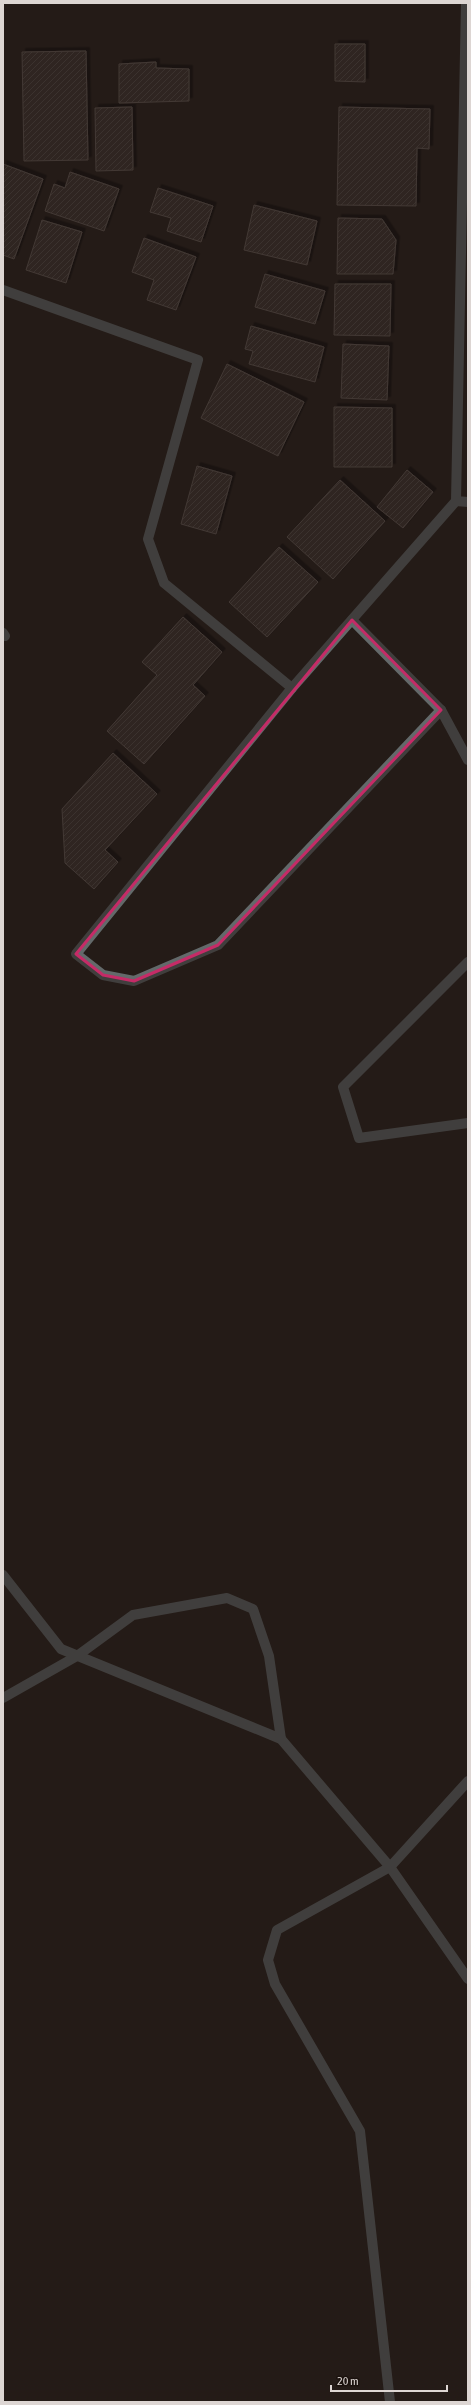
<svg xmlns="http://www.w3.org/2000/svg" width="471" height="2405" viewBox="0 0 471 2405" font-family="'Asap Condensed',sans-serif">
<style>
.building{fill:url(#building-hatch);stroke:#675c57;filter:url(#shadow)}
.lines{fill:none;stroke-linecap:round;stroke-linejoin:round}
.minor{stroke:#63696a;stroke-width:10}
.marked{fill:none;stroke:#c52b67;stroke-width:3;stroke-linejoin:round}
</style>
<defs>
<pattern id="building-hatch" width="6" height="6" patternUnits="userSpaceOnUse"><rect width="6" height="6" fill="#3d332e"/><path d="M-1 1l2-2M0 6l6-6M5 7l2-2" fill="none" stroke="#59504b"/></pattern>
<filter id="shadow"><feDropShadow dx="3.5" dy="-3.5" stdDeviation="0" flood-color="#0009"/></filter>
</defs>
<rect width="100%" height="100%" fill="#241b17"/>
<!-- building -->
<g class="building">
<path d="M335,44h30v38l-30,-1z"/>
<path d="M86,51l2,109 -64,1 -2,-109z"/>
<path d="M156,62v6l33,1v32l-70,2v-39z"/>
<path d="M132,107l1,63 -37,1 -1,-63z"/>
<path d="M339,107l91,2 -1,40 -12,-1 -1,58 -79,-1z"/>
<path d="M3,164l40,15 -29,80 -11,-4z"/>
<path d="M70,172l49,17 -15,42 -59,-20 9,-27 11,4z"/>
<path d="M158,188l55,18 -12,36 -34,-11 4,-13 -21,-6z"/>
<path d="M254,205l63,16 -10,44 -63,-15z"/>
<path d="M338,218l44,1 14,21 -3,34h-56z"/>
<path d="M42,220l40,12 -16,51 -40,-13z"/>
<path d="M144,238l52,19 -20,53 -29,-10 7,-20 -22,-8z"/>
<path d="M265,274l60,17 -10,33 -60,-17z"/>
<path d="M335,284h56l-1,52 -56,-1z"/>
<path d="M251,326l73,21 -9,35 -66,-18 4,-13 -8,-2z"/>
<path d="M343,344l46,2 -2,54 -46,-2z"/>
<path d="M227,364l77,38 -26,54 -77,-38z"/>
<path d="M334,407l58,1v59h-58z"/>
<path d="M197,466l35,10 -16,58 -35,-10z"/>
<path d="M407,470l26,22 -30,36 -26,-21z"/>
<path d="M340,480l45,41 -52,58 -46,-42z"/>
<path d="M279,547l39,35 -51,55 -38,-35z"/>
<path d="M183,617l39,35 -29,33 12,11 -61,68 -37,-33 50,-56 -15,-13z"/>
<path d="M113,753l44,41 -52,56 13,12 -24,27 -29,-26 -3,-54z"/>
</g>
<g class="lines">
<!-- minor -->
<g class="minor">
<path d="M466,3l-10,498 12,1"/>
<path d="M3,290l195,70 -50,179 16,44 128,105"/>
<path d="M352,620l89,90 27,50"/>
<path d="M3,633l2,3"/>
<path d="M441,710l-223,235 -84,36 -31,-6 -27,-21 216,-266 164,-187"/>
<path d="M468,962l-125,125 16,51 109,-15"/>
<path d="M3,1575l58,74 220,90 109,128 78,112"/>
<path d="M3,1698l74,-42 56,-41 94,-17 26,11 16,47 12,83"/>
<path d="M390,2402l-30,-271 -85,-147 -7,-24 9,-30 113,-63 78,-86"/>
</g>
</g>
<!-- marked area -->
<path d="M0 0H471V2405H0ZM352,620l89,90 -223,235 -84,36 -31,-6 -27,-21z" fill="#241b17" fill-opacity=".55" fill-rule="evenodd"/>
<path class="marked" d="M352,620l89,90 -223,235 -84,36 -31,-6 -27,-21z"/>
<!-- border -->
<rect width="471" height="2405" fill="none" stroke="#ddd6d3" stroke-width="8"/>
<!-- scale -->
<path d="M331 2385v6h116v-6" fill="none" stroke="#ddd6d3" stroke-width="2"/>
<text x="337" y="2385" font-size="12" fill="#ddd6d3" stroke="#1b120e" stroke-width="3" paint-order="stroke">20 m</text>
</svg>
